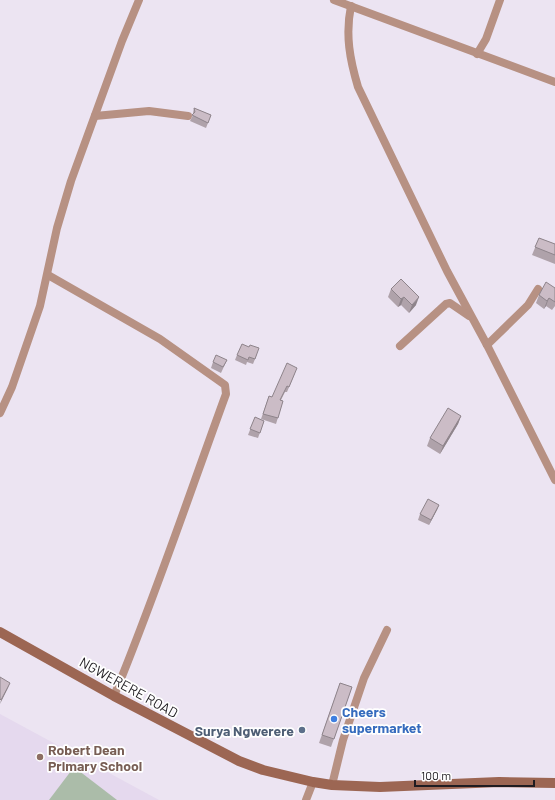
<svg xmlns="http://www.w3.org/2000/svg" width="555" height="800" viewBox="0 0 555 800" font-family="Barlow,sans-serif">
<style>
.built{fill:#e5d9ee}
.pitch{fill:#abbca9}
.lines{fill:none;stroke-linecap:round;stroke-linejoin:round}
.minor{stroke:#b79183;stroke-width:8}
.secondary{stroke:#9c6653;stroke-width:10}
.wall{fill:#afa2aa}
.shaded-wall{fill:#8e848b}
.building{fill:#cbbcc6;stroke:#8e848b}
.shop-dot{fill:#3f7fe0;stroke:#fff;stroke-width:1.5}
.service-dot{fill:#5c6f8a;stroke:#fff;stroke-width:1.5}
.education-dot{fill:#8d6e63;stroke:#fff;stroke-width:1.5}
.labels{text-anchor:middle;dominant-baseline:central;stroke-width:3.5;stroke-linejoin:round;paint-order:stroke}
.street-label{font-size:14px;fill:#1f1c21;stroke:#fff}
.shop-label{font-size:14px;font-weight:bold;fill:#366cbe;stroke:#fff;text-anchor:start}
.service-label{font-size:14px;font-weight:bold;fill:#4e5e75;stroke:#fff;text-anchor:end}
.education-label{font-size:14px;font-weight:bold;fill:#785e54;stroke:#fff;text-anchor:start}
</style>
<rect width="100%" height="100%" fill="#ece4f2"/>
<!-- built -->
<path class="built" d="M0,714l159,86h-159z"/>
<!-- pitch -->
<path class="pitch" d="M74,767l43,33h-68z"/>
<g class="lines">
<!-- minor -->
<g class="minor">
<path d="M334,0l221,82"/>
<path d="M351,6c-6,29 -1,54 7,81l89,184 40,74 68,135"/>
<path d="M477,54l9,-15 14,-39"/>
<path d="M95,116l54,-5 39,5"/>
<path d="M48,275l112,64 65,46 1,9c-37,101 -71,203 -112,302"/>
<path d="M487,345l41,-40 10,-16"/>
<path d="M400,346l46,-42 4,-1 19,13"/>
<path d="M0,413l12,-26 28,-81 17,-78 14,-47 51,-140 17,-41"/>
<path d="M332,785l11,-45 21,-62 23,-48"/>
<path d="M306,800l7,-18"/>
</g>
<!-- secondary -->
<path class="secondary" d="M0,632l114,64 125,65 24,9 50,12 19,3 48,2 119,-5 56,1"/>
</g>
<!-- wall -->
<g class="wall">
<path d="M194,108l17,7 -5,13 -16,-7 3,-6v-2z"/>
<path d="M539,238l16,6v20l-23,-9z"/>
<path d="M401,279l15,26 -7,8 -8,-8 -3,2 -10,-10 3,-8z"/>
<path d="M555,288v18l-3,4 -6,-4 -2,3 -8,-6 3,-8z"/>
<path d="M257,354l-4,10 -6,-2 -1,3 -11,-5 2,-5z"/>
<path d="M227,360l-6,13 -10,-5 2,-6z"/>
<path d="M295,373l-8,19h-2l-4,8 2,1 -7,23 -15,-5 8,-23 3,1z"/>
<path d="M461,416l-3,8 -18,30 -13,-8 3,-8z"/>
<path d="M255,417l9,4 -6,17 -10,-3z"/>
<path d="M439,505l-2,5 -8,15 -11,-5 2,-6z"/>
<path d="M340,683l12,4 -21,60 -12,-4z"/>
</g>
<!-- shaded-wall -->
<g class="shaded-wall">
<path d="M404,297l-3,8 -3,2 3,-8z"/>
<path d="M419,297l-3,8 -7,8 3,-8z"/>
<path d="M549,298l-3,8 -2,3 3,-8z"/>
<path d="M461,416l-3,8 -18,30 3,-8z"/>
<path d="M439,505l-2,5 -8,15 2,-5z"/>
<path d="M10,683l-2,5 -8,16 1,-4z"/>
</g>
<!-- building -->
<g class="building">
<path d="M194,108l17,7 -3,8 -16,-8 3,-3z"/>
<path d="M539,238l16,6v11l-20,-8z"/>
<path d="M401,279l18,18 -7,8 -8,-8 -3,2 -10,-10z"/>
<path d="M546,282l9,6v14l-6,-4 -2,3 -8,-6z"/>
<path d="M242,344l7,3 1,-2 9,3 -4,11 -6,-2 -1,3 -11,-5z"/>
<path d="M216,355l11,5 -4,7 -10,-5z"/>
<path d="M287,363l10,5 -8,19 -2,-1 -7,14 3,1 -5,17 -15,-4 6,-18 3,1z"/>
<path d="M448,408l13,8 -18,30 -13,-8z"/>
<path d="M255,417l9,4 -4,12 -10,-4z"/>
<path d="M428,499l11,6 -8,15 -11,-6z"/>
<path d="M0,677l10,6 -9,17 -1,-1z"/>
<path d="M340,683l12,4 -18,52 -12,-4z"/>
</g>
<!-- markers -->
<circle class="shop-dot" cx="334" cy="719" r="4"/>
<circle class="service-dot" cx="302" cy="730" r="4"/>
<circle class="education-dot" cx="40" cy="757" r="4"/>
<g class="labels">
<!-- street labels -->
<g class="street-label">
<text transform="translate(129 687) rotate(29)">NGWERERE ROAD</text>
</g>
<!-- shop labels -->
<g class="shop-label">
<text x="342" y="711">Cheers<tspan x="342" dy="16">supermarket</tspan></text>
</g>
<!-- service labels -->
<g class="service-label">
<text x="294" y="730">Surya Ngwerere</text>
</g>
<!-- education labels -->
<g class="education-label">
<text x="48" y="749">Robert Dean<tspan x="48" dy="16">Primary School</tspan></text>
</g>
</g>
<!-- scale -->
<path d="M415 780v6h119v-6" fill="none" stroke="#1f1c21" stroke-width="2"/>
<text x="421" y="780" font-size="12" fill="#1f1c21" stroke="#ffffff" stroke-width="3" paint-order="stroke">100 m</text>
</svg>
